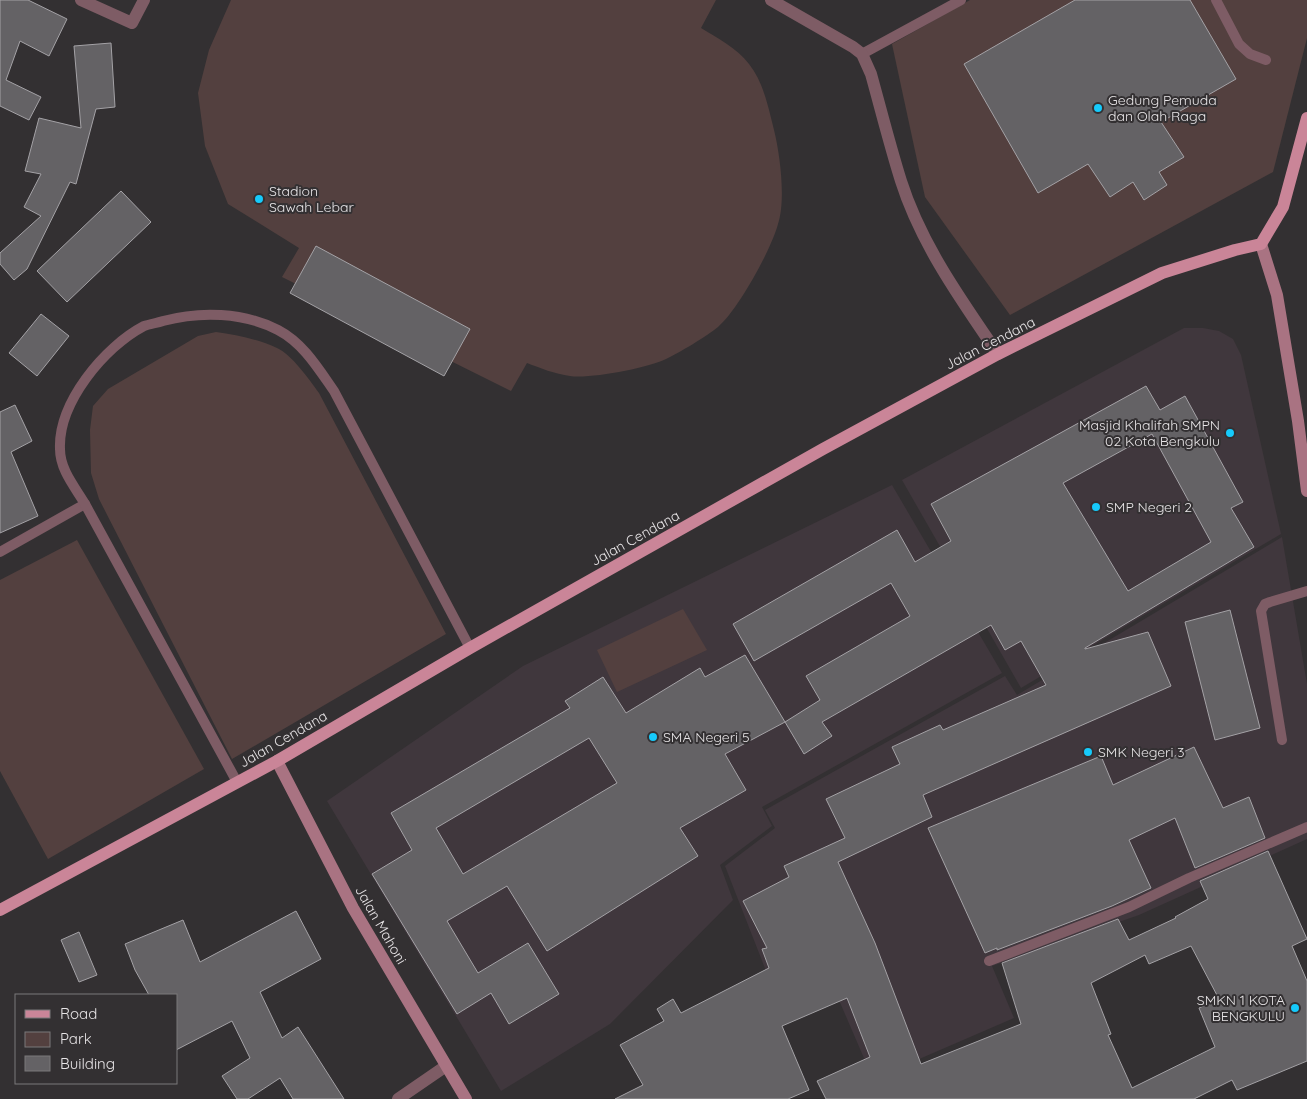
<svg xmlns="http://www.w3.org/2000/svg" width="1307" height="1099" viewBox="0 0 1307 1099" font-family="Quicksand,sans-serif">
<style>
.built{fill:#40373d}
.green{fill:#53403f}
.building{fill:#646265;stroke:#a4a2a6;fill-rule:evenodd}
.lines{fill:none;stroke-linecap:round;stroke-linejoin:round}
.lane{stroke:#7e5c65;stroke-width:10}
.street{stroke:#7e5c65;stroke-width:12}
.secondary{stroke:#a97382;stroke-width:12}
.primary{stroke:#ca8598;stroke-width:12}
.poi-dot{fill:#16cafb;stroke:#333032;stroke-width:2}
.labels{text-anchor:middle;dominant-baseline:central;stroke-width:4;stroke-linejoin:round;paint-order:stroke}
.poi-label{font-size:14px;fill:#e7e4e6;stroke:#333032;text-anchor:start}
.street-label{font-size:14px;fill:#e7e4e6;stroke:#333032}
</style>
<rect width="100%" height="100%" fill="#333032"/>
<!-- built -->
<g class="built">
<path d="M1184,328h19l16,3 14,8 8,16 40,179 -260,154 -119,-208z"/>
<path d="M892,485l110,188 -240,134 10,19 -52,39 13,35 -123,124 -109,67 -174,-290 196,-135z"/>
<path d="M1282,537l25,147v155l-168,76 -147,51 22,52 -141,61 -44,-102 -52,22 -52,-133 50,-38 -10,-18 240,-134 12,19z"/>
</g>
<!-- green -->
<g class="green">
<path d="M231,0h485l-15,28c16,10 36,20 48,36 15,19 19,43 25,66 6,24 12,70 4,94 -7,26 -40,86 -60,103 -11,9 -39,26 -52,32 -18,9 -76,20 -96,17 -15,-2 -30,-8 -43,-13l-16,28 -229,-114 17,-29 -71,-44 -23,-58 -7,-53 11,-43z"/>
<path d="M970,0h337v38l-34,134 -263,143 -85,-118 -33,-153z"/>
<path d="M216,332c20,3 42,7 61,16 15,7 32,31 42,45l127,241 -214,125 -133,-260 -8,-26 -1,-43 3,-24 15,-17 90,-53z"/>
<path d="M77,540l127,229 -156,90 -48,-88v-191z"/>
<path d="M683,609l24,41 -90,42 -20,-42z"/>
</g>
<!-- building -->
<g class="building">
<path d="M0,0h28l39,19 -18,37 -29,-15 -14,39 35,17 -12,23 -29,-14z"/>
<path d="M1075,0h115l46,79 -75,43 23,35 -25,15 8,13 -23,15 -11,-18 -23,15 -22,-33 -50,29 -74,-129z"/>
<path d="M111,43l4,64 -19,2 -20,75 -6,-2 -43,87 -13,11 -14,-16v-11l41,-37 -17,-9 17,-33 -16,-3 14,-53 42,10 -7,-82z"/>
<path d="M121,191l30,31 -84,80 -30,-31z"/>
<path d="M316,246l154,83 -26,47 -154,-83z"/>
<path d="M41,314l28,22 -32,40 -28,-23z"/>
<path d="M1146,386l14,24 25,-14 58,106 -12,6 23,39 -169,101v1l63,-17 23,54 -248,109 9,22 -94,45 37,81 46,121 100,-40 -19,-61 116,-44 11,21 47,-22 -1,-1 33,-18 -8,-18 68,-30 39,88 -15,7 15,35v80l-70,29 -5,-10 -38,19h-368l-9,-18 53,-24 -23,-59 -65,28 27,64 -21,9h-173l28,-14 -23,-40 44,-24 -7,-12 16,-10 8,14 88,-45 -7,-19 5,-1 -24,-47 46,-24 -5,-11 61,-28 -19,-39 74,-35 -8,-17 48,-22 3,5 103,-45 -25,-44 -16,9 -14,-25 -169,97 10,14 -28,18 -19,-32 35,-22 -14,-24 104,-60 -19,-33 -137,78 -21,-37 164,-94 18,32 36,-21 -20,-37zM1152,434l59,108 -83,49 -65,-108zM1191,946l28,53 -20,9 16,39 -83,41 -24,-53 3,-1 -20,-51 54,-28 4,9z"/>
<path d="M15,405l17,36 -21,11 27,64 -38,17v-121z"/>
<path d="M1230,610l30,118 -45,12 -30,-118z"/>
<path d="M745,655l40,67 -60,32 21,36 -66,38 18,28 -151,95 -40,-65 -60,35 31,52 50,-30 31,51 -50,30 -18,-31 -34,21 -85,-140 40,-24 -21,-37 179,-105 -5,-7 38,-24 23,36 74,-45 5,9zM589,738l28,45 -154,91 -27,-46z"/>
<path d="M1194,747l29,61 26,-11 16,41 -70,30 -20,-50 -46,22 22,48 -39,18 -115,44v-2l-12,5 -57,-125 173,-72 12,29z"/>
<path d="M296,911l25,48 -61,33 22,46 16,-11 46,72h-51l-13,-21 -32,21h-11l-15,-23 28,-18 -18,-37 -56,29v-55h-27l-14,-25 -10,-26 58,-24 17,42z"/>
<path d="M79,932l18,43 -18,7 -18,-42z"/>
</g>
<g class="lines">
<!-- lane -->
<g class="lane">
<path d="M1216,0l23,44 11,10 16,6"/>
<path d="M862,54l99,-54"/>
<path d="M0,552l85,-48"/>
<path d="M1282,740l-21,-129 4,-7 5,-2 37,-11"/>
<path d="M237,782l-152,-278c-10,-17 -25,-34 -25,-55 -2,-46 44,-102 84,-123 6,-2 13,-3 19,-5 37,-10 80,-9 115,9 25,13 40,38 56,61l136,257"/>
<path d="M989,961l140,-54 60,-29 118,-51"/>
</g>
<!-- street -->
<g class="street">
<path d="M81,0l51,23 12,-23"/>
<path d="M771,0l82,47 9,7 9,20c10,36 19,72 30,107 20,63 60,119 97,173"/>
<path d="M398,1099l48,-33"/>
</g>
<!-- secondary -->
<g class="secondary">
<path d="M1261,244l16,51 21,126 9,70"/>
<path d="M277,761l76,147 113,191"/>
</g>
<!-- primary -->
<path class="primary" d="M0,910l277,-149 193,-113 353,-199 175,-95 164,-81 73,-23 26,-6 22,-37 24,-89"/>
</g>
<!-- markers -->
<g class="poi-dot">
<circle cx="1098" cy="108" r="5"/>
<circle cx="259" cy="199" r="5"/>
<circle cx="1230" cy="433" r="5"/>
<circle cx="1096" cy="507" r="5"/>
<circle cx="653" cy="737" r="5"/>
<circle cx="1088" cy="752" r="5"/>
<circle cx="1295" cy="1008" r="5"/>
</g>
<g class="labels">
<!-- poi labels -->
<g class="poi-label">
<text x="1108" y="100">Gedung Pemuda<tspan x="1108" dy="16">dan Olah Raga</tspan></text>
<text x="269" y="191">Stadion<tspan x="269" dy="16">Sawah Lebar</tspan></text>
<text x="1220" y="425" text-anchor="end">Masjid Khalifah SMPN<tspan x="1220" dy="16">02 Kota Bengkulu</tspan></text>
<text x="1106" y="507">SMP Negeri 2</text>
<text x="663" y="737">SMA Negeri 5</text>
<text x="1098" y="752">SMK Negeri 3</text>
<text x="1285" y="1000" text-anchor="end">SMKN 1 KOTA<tspan x="1285" dy="16">BENGKULU</tspan></text>
</g>
<!-- street labels -->
<g class="street-label">
<text transform="translate(990 343) rotate(-27)">Jalan Cendana</text>
<text transform="translate(635 538) rotate(-29)">Jalan Cendana</text>
<text transform="translate(283 739) rotate(-30)">Jalan Cendana</text>
<text transform="translate(381 925) rotate(60)">Jalan Mahoni</text>
</g>
</g>
<!-- legend -->
<rect x="15" y="994" width="162" height="90" fill="#333032" stroke="#7b787a"/>
<rect x="25" y="1010" width="25" height="8" fill="#ca8598" stroke="#7b787a"/>
<text x="60" y="1019" font-size="15" fill="#e7e4e6">Road</text>
<rect x="25" y="1032" width="25" height="15" fill="#53403f" stroke="#7b787a"/>
<text x="60" y="1044" font-size="15" fill="#e7e4e6">Park</text>
<rect x="25" y="1056" width="25" height="15" fill="#646265" stroke="#7b787a"/>
<text x="60" y="1069" font-size="15" fill="#e7e4e6">Building</text>
</svg>
